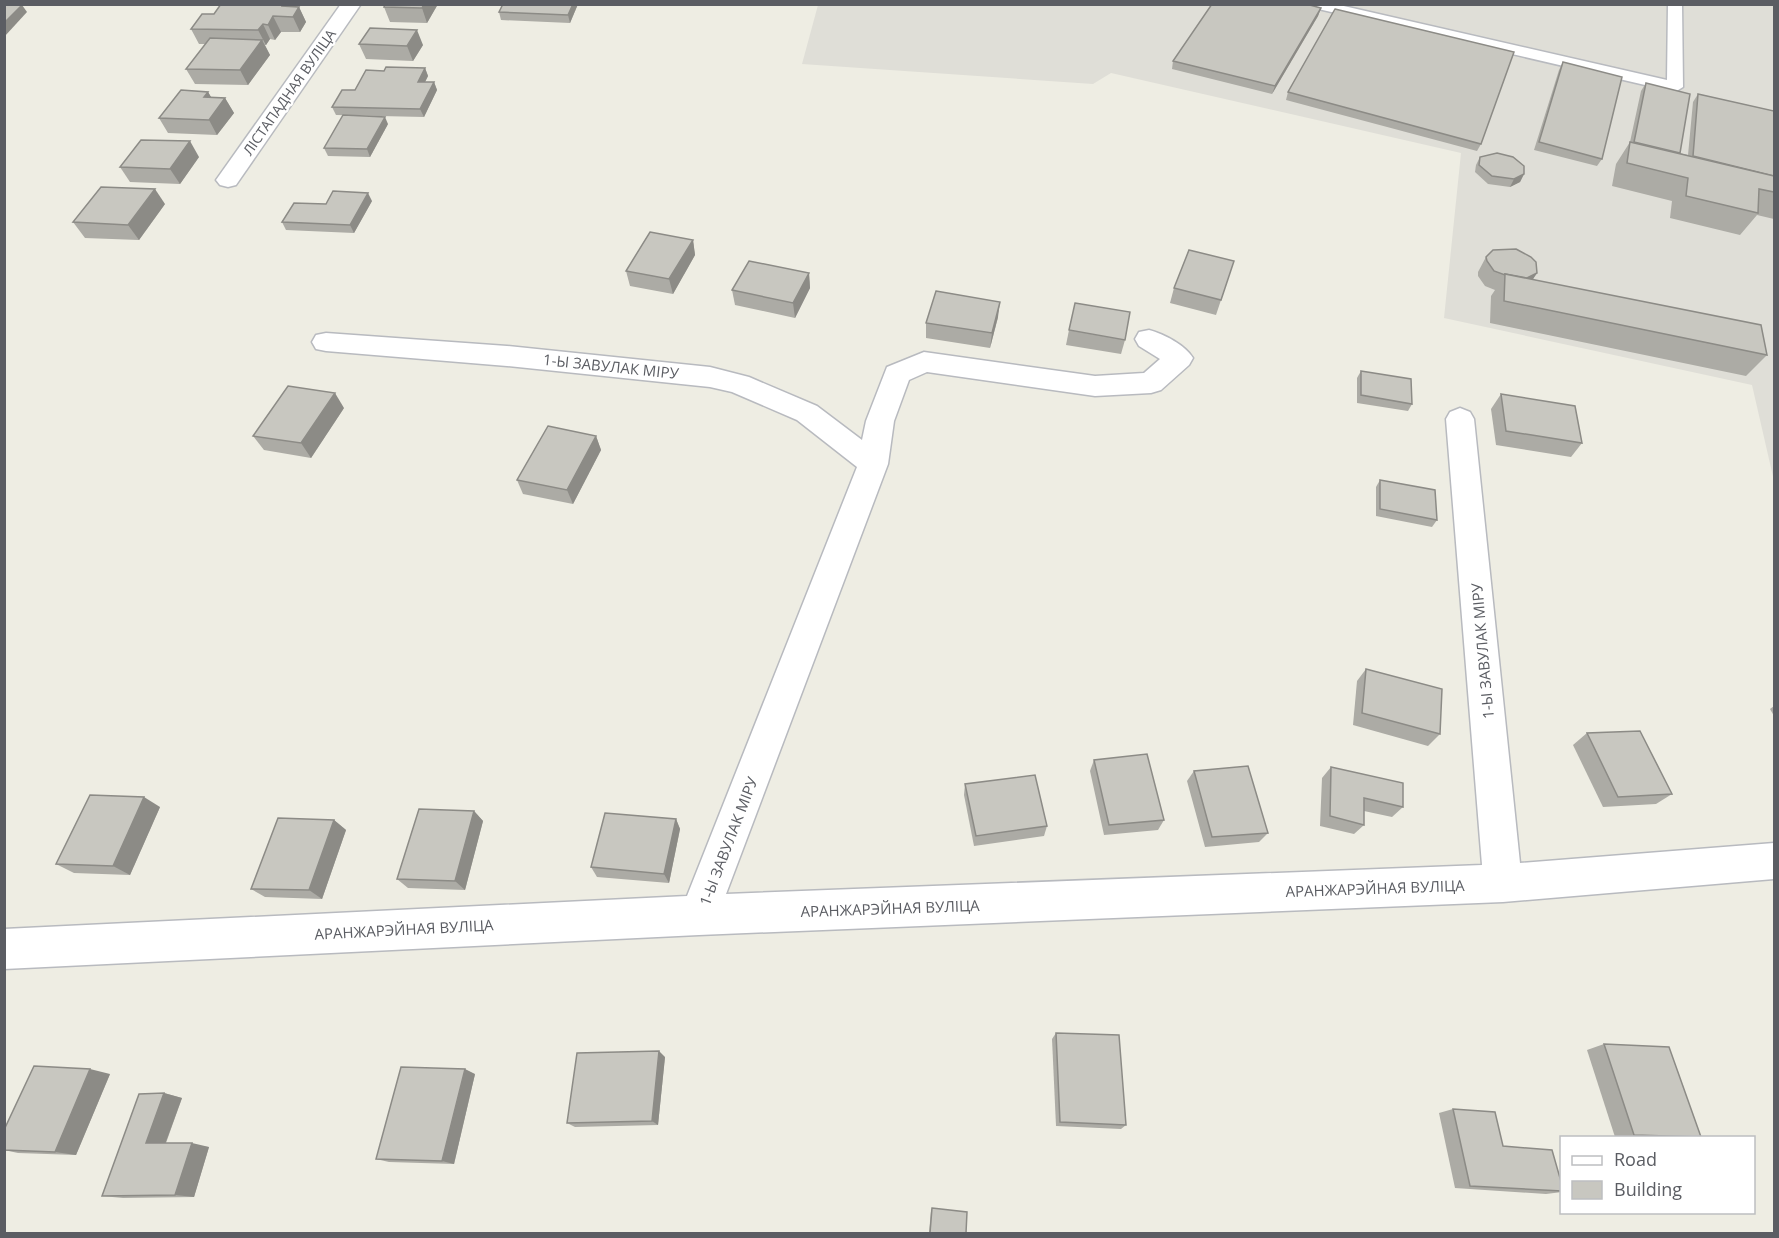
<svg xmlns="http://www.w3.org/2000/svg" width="1779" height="1238" viewBox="0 0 1779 1238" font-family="'Open Sans',sans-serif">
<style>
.industrial{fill:#dfded7}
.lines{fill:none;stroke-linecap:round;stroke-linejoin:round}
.service-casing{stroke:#b8babf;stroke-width:3}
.minor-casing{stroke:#b8babf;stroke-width:3}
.service{fill:#fff;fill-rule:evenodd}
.minor{fill:#fff;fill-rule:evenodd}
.wall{fill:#acaba5}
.shaded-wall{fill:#8c8b86}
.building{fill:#c8c7c0;stroke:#8c8b86;stroke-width:1.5}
.labels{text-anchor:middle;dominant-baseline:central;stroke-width:4.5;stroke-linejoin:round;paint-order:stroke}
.far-street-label{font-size:14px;fill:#5b5d63;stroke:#fff}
.street-label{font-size:15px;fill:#5b5d63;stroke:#fff}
</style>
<rect width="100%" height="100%" fill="#eeede3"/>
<!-- industrial -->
<path class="industrial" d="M818,5h956v476l-22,-96 -308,-67 17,-165 -350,-80 -18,11 -291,-20z"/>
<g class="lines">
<defs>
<path id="service" d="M1307,4h28l332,76 1,-76h14l1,83 -8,5 -361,-84z"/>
<g id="minor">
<path d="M341,4h20l-125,181 -8,2 -8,-2 -4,-5z"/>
<path d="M1149,330c15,4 36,15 44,28l-4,7 -28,25 -10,3 -56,3 -168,-24 -18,8 -15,41 -6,43 -162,430 756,-29 -36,-446 4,-7 10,-4 10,4 4,7 46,444 254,-20v36l-271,23 -804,33 -695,34v-40l683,-33 170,-429 -60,-47 -65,-28 -22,-5 -203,-21 -181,-15 -10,-2 -4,-7 4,-7 10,-2 181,13 203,21 39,10 68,29 45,34 4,-19 21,-54 37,-15 171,24 49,-3 16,-14 -21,-13 -4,-7 4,-7z"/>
</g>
</defs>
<!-- service casing -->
<use href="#service" class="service-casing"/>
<!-- minor casing -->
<use href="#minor" class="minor-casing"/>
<!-- service -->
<use href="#service" class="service"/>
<!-- minor -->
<use href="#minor" class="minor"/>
</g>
<!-- wall -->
<g class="wall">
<path d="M221,4h73l1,3h4l7,15 -6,10h-19l-6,8 -5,-1 -4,6h-1l5,10 -22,30 -53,-1 -9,-15 20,-25h-7l-8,-15 23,-15z"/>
<path d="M385,4h53l-11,19 -37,-1 -6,-15z"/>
<path d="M503,4h75l-8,19 -69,-3 -2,-8z"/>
<path d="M1321,8l-3,8 -46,78 -100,-25 1,-8z"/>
<path d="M359,44l64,1 -10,16 -47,-2z"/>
<path d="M1563,62l39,97 -5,7 -63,-16 25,-80z"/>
<path d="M425,68l3,8 -3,6h9l3,8 -13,27 -88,-2 -4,-8 23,-17 29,-19z"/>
<path d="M1646,83l34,70 8,2 5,-53 5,-8 76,17v108l-17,-4 -17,20 -70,-17 2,-17 -60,-15 4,-22 14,-22 11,-51z"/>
<path d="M208,92l3,5 14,1 9,15 -17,22 -49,-2 -9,-15z"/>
<path d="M1288,92l193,52 -4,7 -191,-51z"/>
<path d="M388,124l-18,33 -42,-1 -4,-8z"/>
<path d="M199,157l-19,27 -50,-2 -10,-15z"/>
<path d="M1480,157l44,17 -4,8 -10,5 -22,-3 -13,-12 1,-7z"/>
<path d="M372,201l-18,32 -68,-3 -4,-8 44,-18z"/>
<path d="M165,204l-26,36 -54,-2 -12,-16z"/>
<path d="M693,240l2,15 -22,39 -43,-8 -4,-15z"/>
<path d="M1486,257l51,16 -4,6 234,76 -21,21 -256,-53 1,-27 4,-6 -10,-4 -7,-10v-4z"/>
<path d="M1234,261l-18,54 -46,-12 4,-15z"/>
<path d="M809,273l1,15 -15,30 -60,-13 -3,-15z"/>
<path d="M998,317l-8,31 -64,-10v-15z"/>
<path d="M1069,330l56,10 -4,14 -55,-9z"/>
<path d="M1361,371l51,33 -4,7 -51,-8v-25z"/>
<path d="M1501,394l81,49 -11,14 -75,-12 -5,-36z"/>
<path d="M344,408l-33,50 -47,-8 -11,-14z"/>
<path d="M596,436l5,14 -28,54 -50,-10 -6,-14z"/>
<path d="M1380,480l57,40 -5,7 -56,-11v-29z"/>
<path d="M1366,669l74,65 -12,12 -75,-21 4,-44z"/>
<path d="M1774,706v10l-4,-7z"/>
<path d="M1587,733l85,61 -16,10 -53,3 -30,-62z"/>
<path d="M1094,760l70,60 -6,10 -54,5 -14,-64z"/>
<path d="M1331,767l72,40 -11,10 -28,-6v14l-10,9 -34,-8 2,-48z"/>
<path d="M1194,771l74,62 -9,9 -54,5 -18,-66z"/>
<path d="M965,784l82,42 -3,10 -70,10 -10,-51z"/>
<path d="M160,807l-30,68 -56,-2 -18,-9z"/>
<path d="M474,811l9,10 -18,69 -57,-2 -11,-9z"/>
<path d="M676,819l4,10 -11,54 -72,-6 -6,-10z"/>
<path d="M334,820l12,10 -24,69 -57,-2 -14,-8z"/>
<path d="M1056,1033l70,92 -5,4 -65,-3 -4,-87z"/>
<path d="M1604,1044l97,93h-86l-28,-87z"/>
<path d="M665,1057l-7,68 -83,2 -8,-4z"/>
<path d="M110,1074l-34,81 -58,-2 -14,-3v-20z"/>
<path d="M475,1074l-21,90 -65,-2 -13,-3z"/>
<path d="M164,1093l18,5 -16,45 43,4 -15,50 -71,1 -21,-2z"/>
<path d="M1453,1109l50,37 59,46 -16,2 -91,-6 -16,-75z"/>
<path d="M932,1208l34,25h-37l2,-23z"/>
</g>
<!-- shaded-wall -->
<g class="shaded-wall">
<path d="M283,4h11l3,6 -15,-4z"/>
<path d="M424,4h14l-11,19 -5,-15z"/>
<path d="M573,4h5l-8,19 -2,-8z"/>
<path d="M22,5l5,7 -22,24 -1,-13z"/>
<path d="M299,7l7,15 -6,10 -7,-15z"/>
<path d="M1321,8l-3,8 -46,78 3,-8z"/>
<path d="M273,16l8,16 -6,8 -7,-15z"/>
<path d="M263,24l7,15 -4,6 -8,-15z"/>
<path d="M417,30l6,15 -10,16 -6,-15z"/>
<path d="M262,40l8,15 -22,30 -8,-15z"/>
<path d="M425,68l3,8 -7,14 -3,-8z"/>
<path d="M434,82l3,8 -13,27 -4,-8z"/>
<path d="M208,92l9,15 -13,-10z"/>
<path d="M225,98l9,15 -17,22 -8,-15z"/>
<path d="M385,117l3,7 -18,33 -3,-8z"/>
<path d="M190,141l9,16 -19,27 -10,-15z"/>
<path d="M1524,174l-4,8 -10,5 4,-8z"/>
<path d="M155,189l10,15 -26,36 -11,-15z"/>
<path d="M368,193l4,8 -18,32 -4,-8z"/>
<path d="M693,240l2,15 -22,39 -4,-15z"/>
<path d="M809,273l1,15 -15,30 -2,-15z"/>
<path d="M1537,273l-10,15 -1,-9z"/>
<path d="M1000,302l-2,15 -8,31 2,-15z"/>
<path d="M335,393l9,15 -33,50 -10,-15z"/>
<path d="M596,436l5,14 -28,54 -6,-14z"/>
<path d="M144,797l16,10 -30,68 -17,-9z"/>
<path d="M474,811l9,10 -18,69 -10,-9z"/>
<path d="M676,819l4,10 -11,54 -5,-9z"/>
<path d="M334,820l12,10 -24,69 -13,-9z"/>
<path d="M659,1051l6,6 -7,68 -6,-4z"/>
<path d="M90,1069l20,5 -34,81 -21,-3z"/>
<path d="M465,1069l10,5 -21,90 -12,-3z"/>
<path d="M164,1093l18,5 -18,49 -18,-4z"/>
<path d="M192,1143l17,4 -15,50 -19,-2z"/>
</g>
<!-- building -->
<g class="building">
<path d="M4,4l18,1 -18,18z"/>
<path d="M221,4h62l-1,2 17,1 -6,10 -20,-1 -5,9 -5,-1 -5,6 -67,-1 11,-15h12z"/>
<path d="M385,4h39l-2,4 -38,-1z"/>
<path d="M503,4h70l-5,11 -69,-3z"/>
<path d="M1212,4h94l15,4 -46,78 -102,-25z"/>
<path d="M1335,9l179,43 -33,92 -193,-52z"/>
<path d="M370,28l47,2 -10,16 -48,-2z"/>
<path d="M210,38l52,2 -22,30 -54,-1z"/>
<path d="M1563,62l59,15 -20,82 -63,-17z"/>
<path d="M386,67l39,1 -7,14h16l-14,27 -88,-2 10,-17h13l11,-20 18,1z"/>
<path d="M1646,83l44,11 -10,59 -46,-11z"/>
<path d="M181,90l27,2 -4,5 21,1 -16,22 -50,-2z"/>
<path d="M1698,94l76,17v65l-81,-20z"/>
<path d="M343,115l42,2 -18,32 -43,-1z"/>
<path d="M141,140l49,1 -20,28 -50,-2z"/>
<path d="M1630,142l144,34v16l-15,-3 -1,24 -72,-17 2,-18 -61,-15z"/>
<path d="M1497,153l16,4 11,9v8l-10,5 -22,-3 -13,-11 1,-8z"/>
<path d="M101,187l54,2 -27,36 -55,-3z"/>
<path d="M333,191l35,2 -18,32 -68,-3 12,-19 32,1z"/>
<path d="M650,232l43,8 -24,39 -43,-8z"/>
<path d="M1516,249l15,8 5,5 1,11 -10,5 -22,-4v1l-11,-4 -7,-10 -1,-4 7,-7z"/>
<path d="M1189,250l45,11 -13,39 -47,-12z"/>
<path d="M749,261l60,12 -16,30 -61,-13z"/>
<path d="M1505,274l256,51 6,30 -263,-54z"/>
<path d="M936,291l64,11 -8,31 -66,-10z"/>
<path d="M1075,303l55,9 -5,28 -56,-10z"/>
<path d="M1361,371l50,8 1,25 -51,-9z"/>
<path d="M288,386l47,7 -34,50 -48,-7z"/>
<path d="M1501,394l74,12 7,37 -76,-12z"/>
<path d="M548,426l48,10 -29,54 -50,-10z"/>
<path d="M1380,480l55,10 2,30 -57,-11z"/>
<path d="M1366,669l76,20 -2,45 -78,-21z"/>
<path d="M1640,731l32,63 -54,3 -31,-64z"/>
<path d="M1147,754l17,66 -55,5 -15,-65z"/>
<path d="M1248,766l20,67 -56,4 -18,-66z"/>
<path d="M1331,767l72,16v24l-39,-9v27l-34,-9z"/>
<path d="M1035,775l12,51 -71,10 -11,-52z"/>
<path d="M90,795l54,2 -31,69 -57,-2z"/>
<path d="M419,809l55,2 -19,70 -58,-2z"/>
<path d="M605,813l71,6 -12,55 -73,-7z"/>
<path d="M278,818l56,2 -25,70 -58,-1z"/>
<path d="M1056,1033l63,2 7,90 -66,-3z"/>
<path d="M1604,1044l65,3 32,90 -67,-2z"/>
<path d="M659,1051l-7,70 -85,2 10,-70z"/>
<path d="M34,1066l56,3 -35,83 -51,-2v-20z"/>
<path d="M401,1067l64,2 -23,92 -66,-2z"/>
<path d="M164,1093l-18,50h46l-17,52 -73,1 37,-102z"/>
<path d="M1453,1109l42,3 8,34 49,4 10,35v6l-92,-5z"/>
<path d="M932,1208l35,4 -1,21h-36z"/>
</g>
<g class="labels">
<!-- far-street labels -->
<g class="far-street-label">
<text transform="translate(289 92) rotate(-55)">ЛІСТАПАДНАЯ ВУЛІЦА</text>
</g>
<!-- street labels -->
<g class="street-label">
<text transform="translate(611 366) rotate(6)">1-Ы ЗАВУЛАК МІРУ</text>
<text transform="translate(1482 651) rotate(-95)">1-Ы ЗАВУЛАК МІРУ</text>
<text transform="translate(728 841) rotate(-69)">1-Ы ЗАВУЛАК МІРУ</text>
<text transform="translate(1375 888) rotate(-2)">АРАНЖАРЭЙНАЯ ВУЛІЦА</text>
<text transform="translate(890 908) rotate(-2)">АРАНЖАРЭЙНАЯ ВУЛІЦА</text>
<text transform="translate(404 929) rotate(-3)">АРАНЖАРЭЙНАЯ ВУЛІЦА</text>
</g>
</g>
<!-- border -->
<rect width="1779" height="1238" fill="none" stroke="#5b5d63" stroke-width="12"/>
<!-- legend -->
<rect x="1560" y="1136" width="195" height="78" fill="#ffffff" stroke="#bdbec1" stroke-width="1.5"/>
<rect x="1572" y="1156" width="30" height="9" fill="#ffffff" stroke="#bdbec1" stroke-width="1.5"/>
<text x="1614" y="1166" font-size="18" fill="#5b5d63">Road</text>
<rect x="1572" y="1181" width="30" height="18" fill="#c8c7c0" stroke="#bdbec1" stroke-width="1.5"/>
<text x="1614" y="1196" font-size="18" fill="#5b5d63">Building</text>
</svg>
